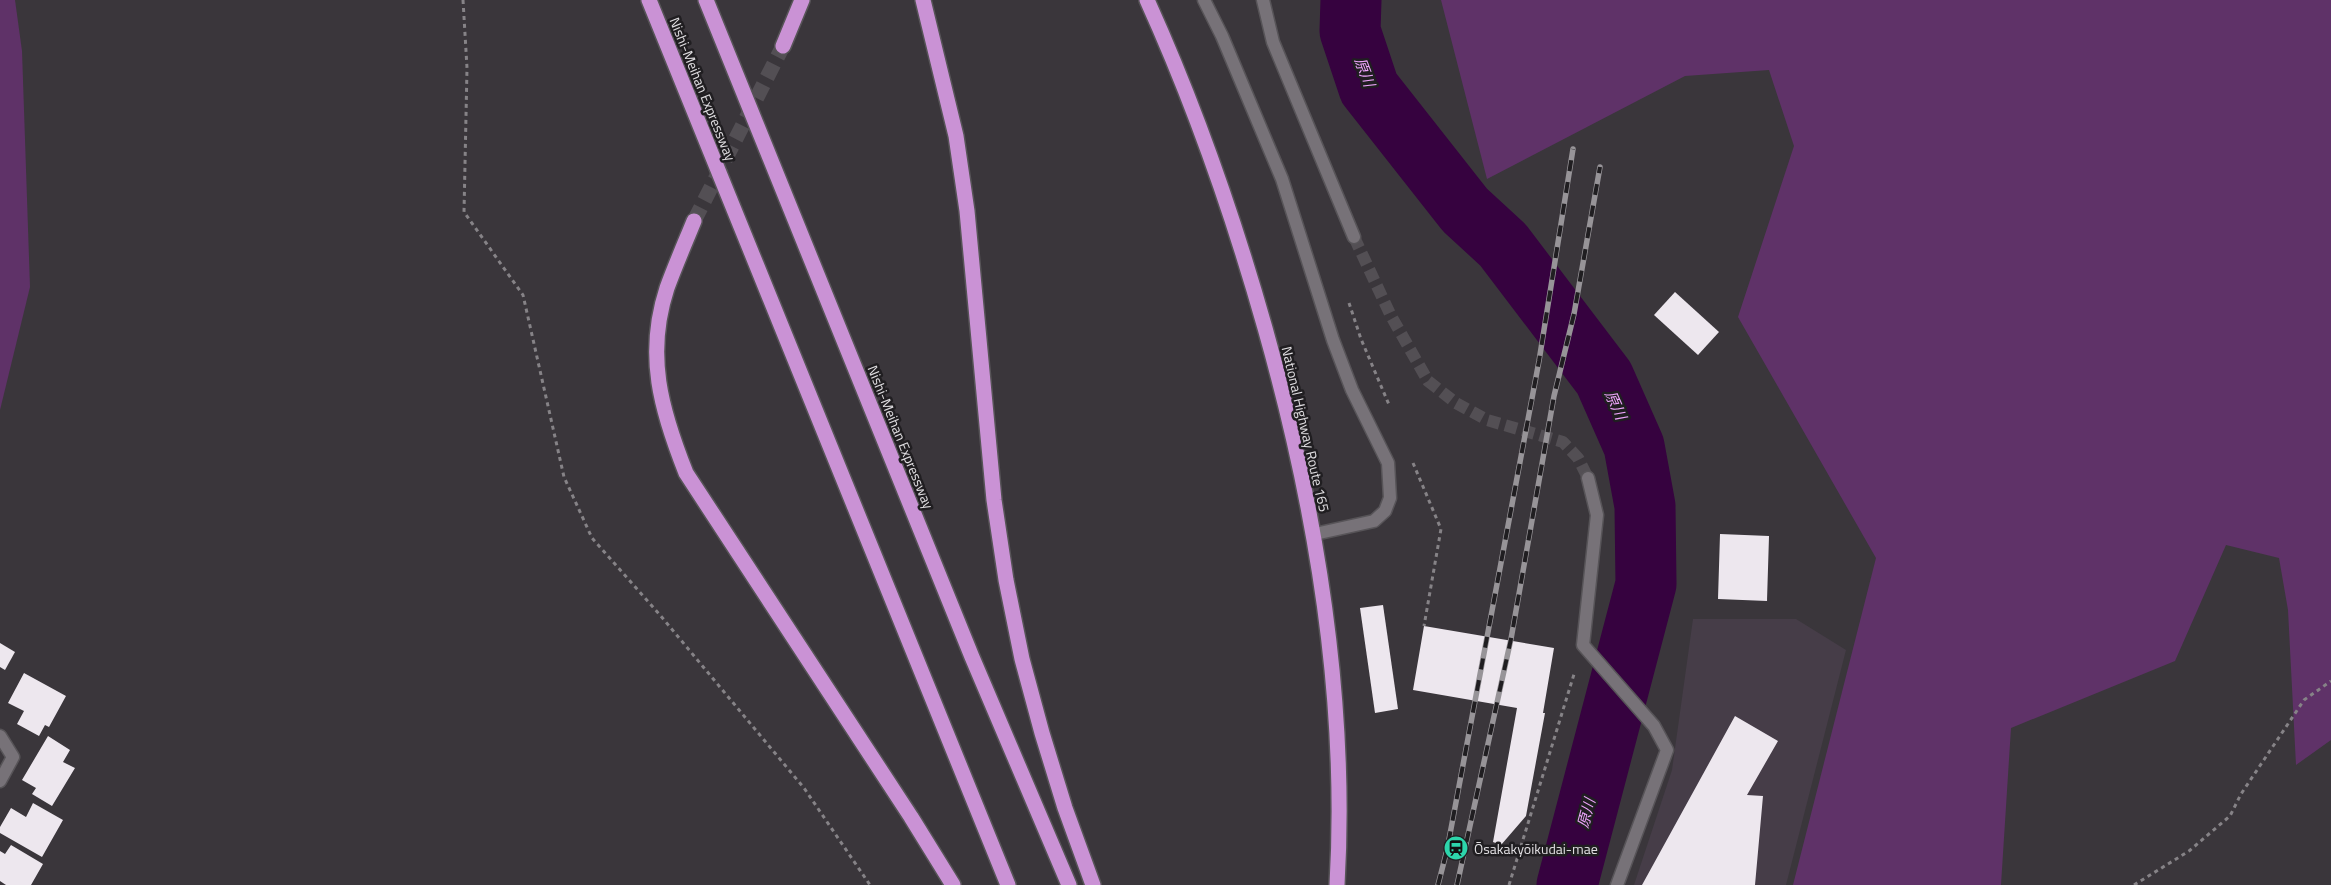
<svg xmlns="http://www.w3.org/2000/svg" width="2331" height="885" viewBox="0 0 2331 885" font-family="'Titillium Web','Noto Sans JP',sans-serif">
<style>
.built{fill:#463d48}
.green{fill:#5f3268}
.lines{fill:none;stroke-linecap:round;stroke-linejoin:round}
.river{stroke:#36023f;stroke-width:61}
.building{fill:#ede7ee}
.secondary-tunnel{stroke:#534f54;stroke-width:12;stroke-dasharray:12 6;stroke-linecap:butt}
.highway-tunnel{stroke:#534f54;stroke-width:15;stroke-dasharray:15 8;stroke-linecap:butt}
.lane-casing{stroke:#575458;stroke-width:15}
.street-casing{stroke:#575458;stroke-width:15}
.secondary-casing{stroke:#575458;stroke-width:15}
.highway-casing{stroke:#575458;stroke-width:18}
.path{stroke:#868387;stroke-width:3;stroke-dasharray:4 4;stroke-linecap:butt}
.lane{stroke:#777278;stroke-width:12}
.street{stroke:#777278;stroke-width:12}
.secondary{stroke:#777278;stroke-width:12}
.highway{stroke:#ca92d5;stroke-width:15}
.rail-casing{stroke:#979498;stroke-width:5.5}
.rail{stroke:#201e21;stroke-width:4;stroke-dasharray:11;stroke-linecap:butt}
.labels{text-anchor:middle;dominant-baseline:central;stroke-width:5;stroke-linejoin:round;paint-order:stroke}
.street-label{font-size:14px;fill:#e1dfe2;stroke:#201e21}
.poi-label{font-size:14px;fill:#e1dfe2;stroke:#201e21;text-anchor:start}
.water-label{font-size:15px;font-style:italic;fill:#eda4fb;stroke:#201e21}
</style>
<rect width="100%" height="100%" fill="#3a363b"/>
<!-- built -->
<path class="built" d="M1693,619h103l50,31 -60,235h-152l38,-115z"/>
<!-- green -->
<g class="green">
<path d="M0,0h15l7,51 8,236 -30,123z"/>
<path d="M1441,0h890v740l-35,25 -8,-155 -9,-52 -53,-13 -51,116 -164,67 -10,157h-208l83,-327 -138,-241 56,-171 -25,-76 -84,6 -198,103z"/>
</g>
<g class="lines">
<!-- river -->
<path class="river" d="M1351,0l-1,31 19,57 96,122 38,35 101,133 30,68 11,60 1,78 -79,301"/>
</g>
<!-- building -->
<g class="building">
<path d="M1675,292l44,40 -21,23 -44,-40z"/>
<path d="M1720,534l49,2 -2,65 -49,-2z"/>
<path d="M1383,605l15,104 -23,4 -15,-105z"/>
<path d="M1424,626l130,22 -11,65h2l-19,103 -25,29 -8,-3 24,-134 -104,-18z"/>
<path d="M0,643l15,9 -10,18 -5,-3z"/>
<path d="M24,673l42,23 -17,31 -4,-2 -6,11 -22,-12 7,-13 -16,-8z"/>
<path d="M1735,716l43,25 -31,54 16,1 -8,89h-113z"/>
<path d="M48,736l22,14 -7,12 12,6 -23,38 -20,-12 4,-6 -14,-8z"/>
<path d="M33,803l30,17 -21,37 -42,-24v-6l11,-19 15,9z"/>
<path d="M11,845l32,19 -12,21h-25l-6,-4v-30l5,3z"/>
</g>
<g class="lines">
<!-- secondary-tunnel -->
<path class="secondary-tunnel" d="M1354,237l37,79 37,65 28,22 31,17 76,22 15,16 10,20"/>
<!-- highway-tunnel -->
<path class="highway-tunnel" d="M694,221l89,-175"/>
<defs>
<path id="lane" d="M1204,0l18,36 60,143 51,161 19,50 36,73 2,35 -5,13 -11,10 -59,13"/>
<path id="street" d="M0,736l13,21 -13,24"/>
<g id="secondary">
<path d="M1263,0l10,42 81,195"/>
<path d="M1588,478l9,37 -14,130 71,81 13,24 -50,135"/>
</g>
<g id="highway">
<path d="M649,0l359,885"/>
<path d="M706,0l266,657 97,228"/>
<path d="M923,0l33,136 11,75 27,289 12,80 16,79 20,74 23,75 28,77"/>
<path d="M1147,0c48,106 86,215 118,328 51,180 83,369 72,557"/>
<path d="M783,46l19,-46"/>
<path d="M694,221c-9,22 -19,45 -27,67 -22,67 -6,122 19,185l225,344 42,68"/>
</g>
</defs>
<!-- lane casing -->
<use href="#lane" class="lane-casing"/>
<!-- street casing -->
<use href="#street" class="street-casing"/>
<!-- secondary casing -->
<use href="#secondary" class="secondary-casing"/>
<!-- highway casing -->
<use href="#highway" class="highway-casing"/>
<!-- path -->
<g class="path">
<path d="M463,0l4,68 -3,144 59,83 41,182 28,61 68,77 144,173 66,97"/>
<path d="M1349,303l12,36 29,68"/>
<path d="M1413,463l28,66 -17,97"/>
<path d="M1509,885l66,-214"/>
<path d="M2134,885l55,-34 41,-35 11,-22 63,-94 27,-19"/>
</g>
<!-- lane -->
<use href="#lane" class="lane"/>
<!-- street -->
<use href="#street" class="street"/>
<!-- secondary -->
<use href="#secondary" class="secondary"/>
<!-- highway -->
<use href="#highway" class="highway"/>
<defs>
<g id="rail">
<path d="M1438,885l9,-35 92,-489 34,-212"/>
<path d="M1457,885l54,-246 43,-243 20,-82 26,-147"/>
</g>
</defs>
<!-- rail casing -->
<use href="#rail" class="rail-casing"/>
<!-- rail -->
<use href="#rail" class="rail"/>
</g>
<!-- icons -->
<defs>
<symbol id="station-disc" viewBox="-11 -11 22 22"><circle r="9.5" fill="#2dd5ab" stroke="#201e21"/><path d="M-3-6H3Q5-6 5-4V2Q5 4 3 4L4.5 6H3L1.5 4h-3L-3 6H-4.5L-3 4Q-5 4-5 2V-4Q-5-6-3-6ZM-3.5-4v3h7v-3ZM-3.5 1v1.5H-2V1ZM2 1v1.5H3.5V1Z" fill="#111"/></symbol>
</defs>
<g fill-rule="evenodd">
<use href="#station-disc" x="1442" y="834" width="28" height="28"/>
</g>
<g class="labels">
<!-- street labels -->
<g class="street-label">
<text transform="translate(703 89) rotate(68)">Nishi-Meihan Expressway</text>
<text transform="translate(1306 429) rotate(77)">National Highway Route 165</text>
<text transform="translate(901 437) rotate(68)">Nishi-Meihan Expressway</text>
</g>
<!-- poi labels -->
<g class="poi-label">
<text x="1474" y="848">Ōsakakyōikudai-mae</text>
</g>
<!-- water labels -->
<g class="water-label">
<text transform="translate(1365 72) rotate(69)">原川</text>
<text transform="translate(1616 405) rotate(66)">原川</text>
<text transform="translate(1586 813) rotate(-75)">原川</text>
</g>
</g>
</svg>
